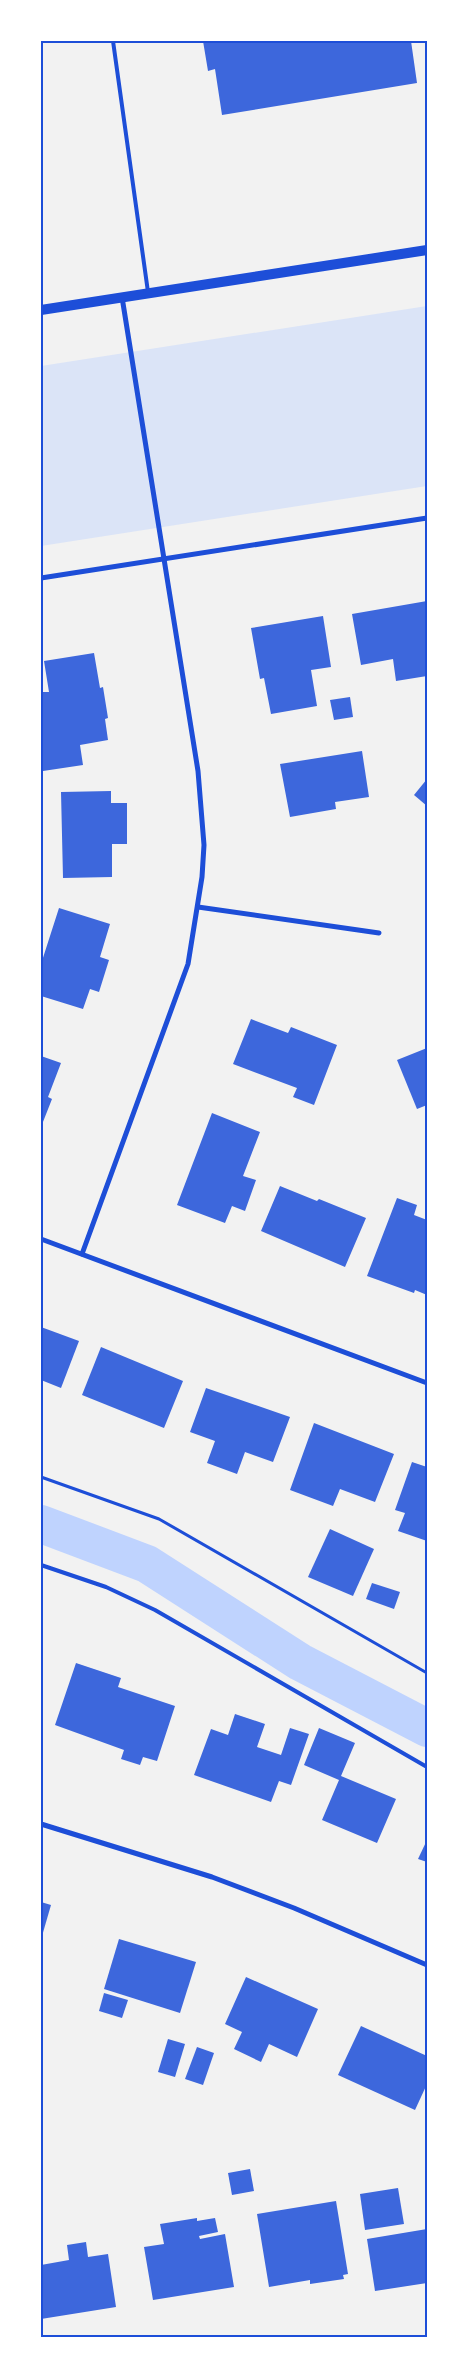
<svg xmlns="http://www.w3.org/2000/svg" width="468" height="2378" viewBox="0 0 468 2378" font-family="'DM Sans',sans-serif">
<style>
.green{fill:#dbe4f7}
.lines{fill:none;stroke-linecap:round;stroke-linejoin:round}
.canal{stroke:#bfd3fe;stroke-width:38}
.building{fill:#3d67dc}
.path{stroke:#1d4ed8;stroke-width:3}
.service{stroke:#1d4ed8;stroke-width:4}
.minor{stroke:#1d4ed8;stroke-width:5}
.secondary{stroke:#1d4ed8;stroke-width:10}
.neatline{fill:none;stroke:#1d4ed8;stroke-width:2}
</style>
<rect width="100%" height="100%" fill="#f2f2f2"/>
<!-- green -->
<path class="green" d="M427,306v180l-386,60v-180z"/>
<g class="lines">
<!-- canal -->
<path class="canal" d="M41,1524l106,40 153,98 127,66"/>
</g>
<!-- building -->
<g class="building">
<path d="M203,41h208l6,42 -195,32 -7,-46 -7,2z"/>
<path d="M427,601v75l-31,5 -3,-22 -32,6 -9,-51z"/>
<path d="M323,616l8,51 -20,3 6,36 -46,8 -7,-36 -4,1 -9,-51z"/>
<path d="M94,653l6,35 3,-1 5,31 -3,1 3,21 -28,5 3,20 -40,6 -2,-79h8l-5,-31z"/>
<path d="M350,697l3,20 -19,3 -4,-20z"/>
<path d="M362,751l7,46 -34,5 1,7 -46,8 -10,-53z"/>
<path d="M427,779v27l-13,-11z"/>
<path d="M111,791v12h16v41h-15v33l-49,1 -2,-86z"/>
<path d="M59,908l51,16 -10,33 9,3 -10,32 -9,-3 -7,20 -42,-13v-32z"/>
<path d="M251,1019l37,14 3,-6 46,18 -23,60 -21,-8 4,-9 -64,-24z"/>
<path d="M427,1048v57l-10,4 -20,-49z"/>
<path d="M41,1056l20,7 -13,34 4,2 -11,28z"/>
<path d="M212,1113l48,19 -17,44 13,4 -11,31 -13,-5 -7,17 -48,-18z"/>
<path d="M280,1186l37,15 2,-2 47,19 -21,49 -84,-36z"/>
<path d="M397,1198l20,7 -3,10 13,5v75l-12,-5 -1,3 -47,-17z"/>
<path d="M41,1327l38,14 -18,47 -20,-8z"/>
<path d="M101,1347l82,34 -19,47 -82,-33z"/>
<path d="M206,1388l84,29 -17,45 -28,-10 -8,22 -30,-11 8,-22 -25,-9z"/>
<path d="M314,1423l80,31 -19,48 -35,-13 -7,17 -43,-16z"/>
<path d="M412,1462l15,5v74l-29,-10 7,-18 -10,-3z"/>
<path d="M330,1529l44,20 -21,47 -45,-19z"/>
<path d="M372,1583l28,9 -6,17 -28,-10z"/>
<path d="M76,1663l45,15 -3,9 57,19 -18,55 -14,-4 -3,8 -19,-6 3,-9 -69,-25z"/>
<path d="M235,1714l30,10 -8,23 24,8 9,-27 19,6 -18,51 -12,-4 -8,21 -77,-27 17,-46 17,6z"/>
<path d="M319,1728l36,15 -14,33 55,23 -19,44 -55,-23 17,-40 -35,-15z"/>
<path d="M427,1840v22l-9,-3z"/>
<path d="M41,1902l10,3 -9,31h-1z"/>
<path d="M119,1939l77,23 -16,51 -76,-24z"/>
<path d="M246,1977l72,32 -21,48 -28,-13 -8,18 -27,-13 8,-17 -17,-8z"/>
<path d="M104,1993l24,7 -6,18 -23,-7z"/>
<path d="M361,2026l66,30v28l-12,26 -77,-35z"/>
<path d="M168,2039l17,5 -10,33 -17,-5z"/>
<path d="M197,2047l17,6 -11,32 -18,-6z"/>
<path d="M250,2169l4,22 -22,4 -4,-22z"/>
<path d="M398,2188l6,36 -39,6 -5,-36z"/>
<path d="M336,2201l12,73 -5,1 1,4 -34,5v-4l-41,7 -12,-73z"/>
<path d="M197,2218v3l18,-3 3,14 -19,4 1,3 25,-5 9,53 -81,13 -9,-53 20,-3 -4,-20z"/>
<path d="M427,2229v54l-52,8 -8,-52z"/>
<path d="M86,2242l2,15 20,-3 8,53 -75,12v-54l28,-5 -2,-15z"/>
</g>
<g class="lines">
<!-- path -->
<path class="path" d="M41,1477l118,42 268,154"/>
<!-- service -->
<g class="service">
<path d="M113,41l35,251"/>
<path d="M41,1565l65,22 49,23 272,157"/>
</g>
<!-- minor -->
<g class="minor">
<path d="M41,578l386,-60"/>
<path d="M198,907l181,26"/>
<path d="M41,1239l386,144"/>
<path d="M82,1254l106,-290 14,-87 2,-32 -6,-74 -76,-474"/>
<path d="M41,1824l171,53 82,31 133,57"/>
</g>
<!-- secondary -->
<path class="secondary" d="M41,310l386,-60"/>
</g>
<!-- border -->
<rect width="468" height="2378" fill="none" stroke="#ffffff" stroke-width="85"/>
<rect x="42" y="42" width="384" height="2294" class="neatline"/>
</svg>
